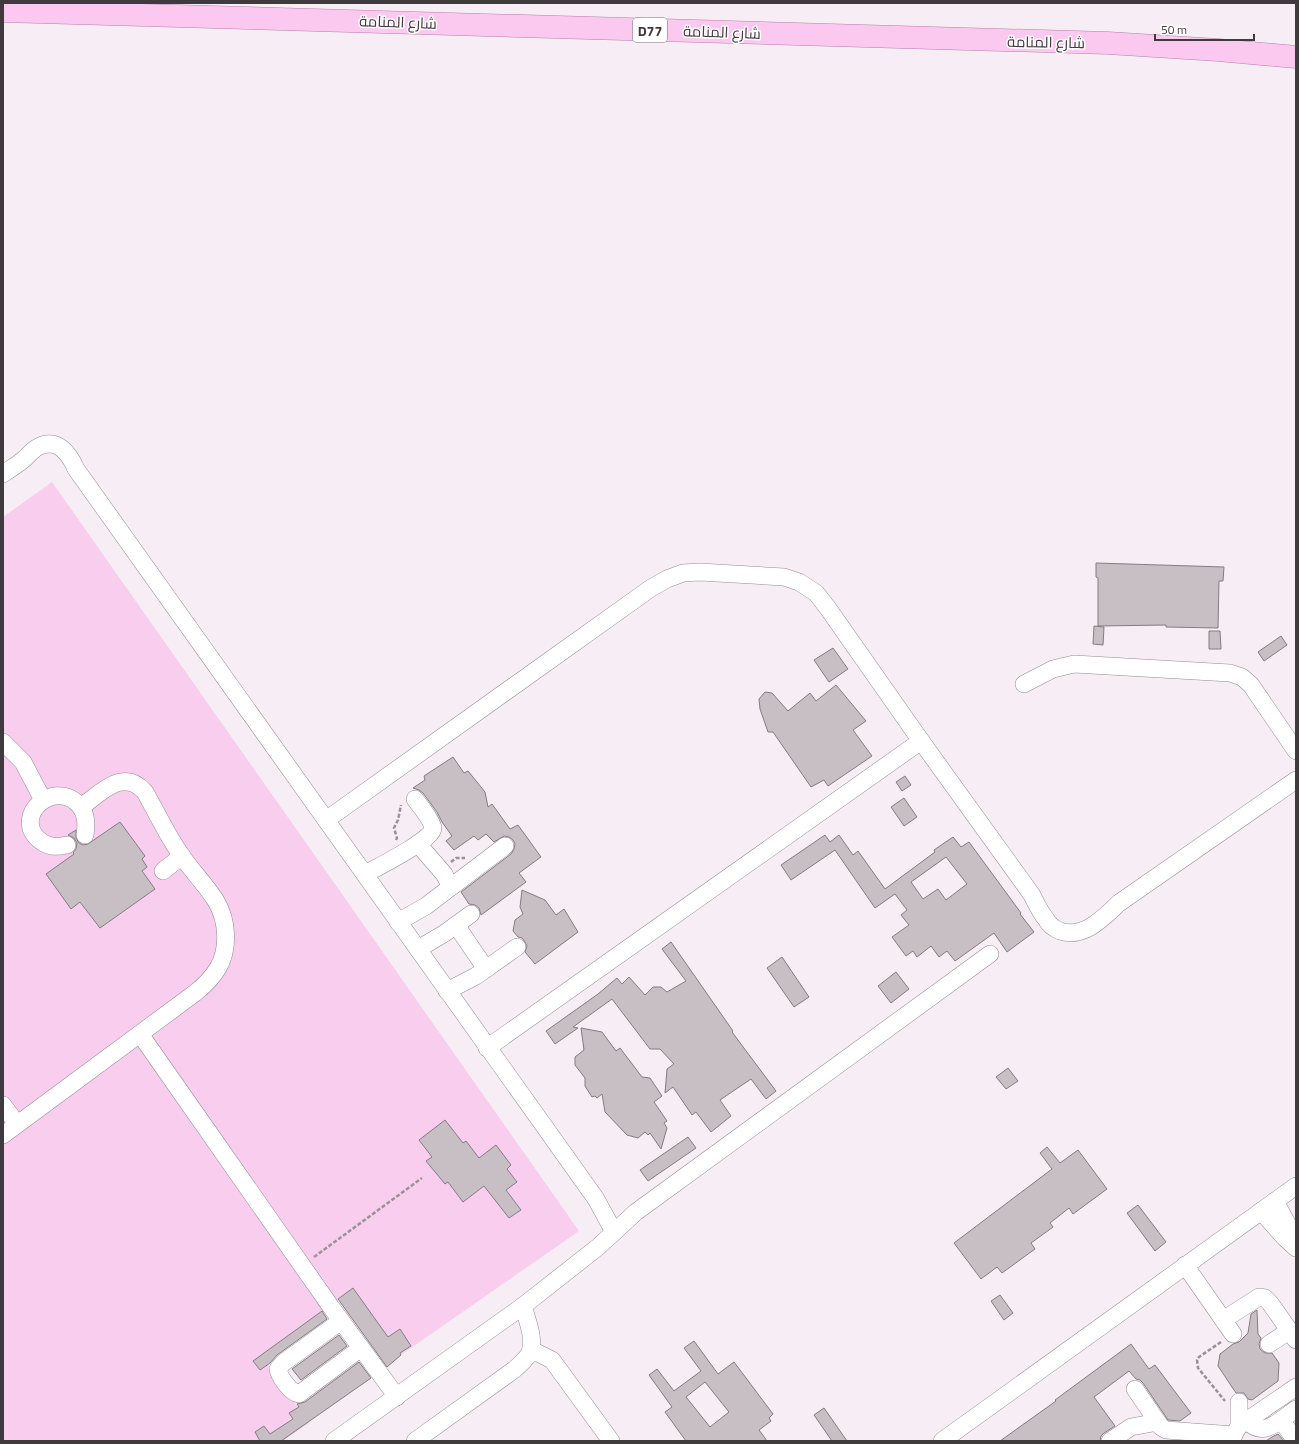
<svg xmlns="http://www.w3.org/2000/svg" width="1299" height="1444" viewBox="0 0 1299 1444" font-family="'Titillium Web',Cairo,sans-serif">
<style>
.green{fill:#f9cdee}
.building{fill:#c8bfc5;stroke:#847c82;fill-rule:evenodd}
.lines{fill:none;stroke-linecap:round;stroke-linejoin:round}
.minor-casing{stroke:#958c92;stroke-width:18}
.major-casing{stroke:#b77faa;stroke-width:23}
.path{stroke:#999297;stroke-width:2.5;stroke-dasharray:4 2;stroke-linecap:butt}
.minor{stroke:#fff;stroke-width:17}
.major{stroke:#fbc8ef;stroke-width:22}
.labels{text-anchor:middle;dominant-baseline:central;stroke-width:3;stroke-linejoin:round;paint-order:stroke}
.shield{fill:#fffdfe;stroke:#787477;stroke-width:1}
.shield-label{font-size:14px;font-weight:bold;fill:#3e3a3d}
.street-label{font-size:15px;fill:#3e3a3d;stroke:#fffdfe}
</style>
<rect width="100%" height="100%" fill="#f7edf4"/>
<!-- green -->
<path class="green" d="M52,482l527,749 -178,124 -48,-67 -92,67 48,68 -26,18h-280v-924z"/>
<!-- building -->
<g class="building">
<path d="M1096,563l128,4 -1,14h-4l-1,47 -52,-1v-2l-68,1v-48l-2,-1z"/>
<path d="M1094,626l10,1 -1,18 -10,-1z"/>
<path d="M1209,631h11l1,18h-12z"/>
<path d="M1281,636l6,9 -23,16 -6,-9z"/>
<path d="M833,648l15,21 -19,13 -15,-22z"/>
<path d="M836,685l30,36 -13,9 19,26 -44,30 -4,-6 -13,7 -38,-55h-5l-8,-23 -1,-10 6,-7 7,1 16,18 22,-18 6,8z"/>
<path d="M453,757l11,16 4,-2 17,21 3,15 4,-3 18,25 8,-4 23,32 -22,16 7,9 -45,33 -2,-7 -4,-3 -6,-1 -8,-12 50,-38 3,-5 1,-5 -2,-4 -4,-3 -5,-1 -10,6 -8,-8 -8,6 -4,-4 -20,14 -8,-9 6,-5 -10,-14 -5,-10 -14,-19 -4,-3 -6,-2 12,-8 -1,-4z"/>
<path d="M905,776l6,9 -9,6 -6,-9z"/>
<path d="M904,798l13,19 -13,9 -13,-19z"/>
<path d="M120,822l25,34 -3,3 5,8 -5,4 13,18 -55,39 -20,-26 -9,7 -25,-35 28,-20 -1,-1 3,-4 1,-6 -3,-5 -6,-3 8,-5v8l3,5 4,2 5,-1z"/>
<path d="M825,835l5,7 9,-7 14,20 5,-4 27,38 50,-37 -1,-2 19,-13 8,10 8,-5 52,71 -1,1 14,18 -27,20 -13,-19 -39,28 -8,-10 -8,6 -8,-11 -14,11 -4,-6 -7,5 -14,-19 17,-12 -8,-10 6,-5 -12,-16 -20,14 -40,-58 -44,30 -10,-15zM946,857l21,27 -21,16 -8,-11 -15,10 -12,-17z"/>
<path d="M522,890l23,10 11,15 8,-6 14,23 -43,32 -10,-12 2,-6 -2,-4 -3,-4 -4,-1 -5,-6 2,-11 8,-6 -3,-7z"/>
<path d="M671,942l62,89 -1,1 44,59 -10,8 -15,-20 -31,21 11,16 -20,16 -15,-20 -4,3 -19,-28 -8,6 2,-24 7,-5 -14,-15h-10l-38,-50 -39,28 5,1 -23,16 -9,-13 52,-37 19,-16 5,6 7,-7 16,18 8,-8h8l6,5 19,-11 -24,-32z"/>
<path d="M782,957l27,40 -15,10 -27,-39z"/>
<path d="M896,972l13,17 -18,14 -13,-17z"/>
<path d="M581,1028l21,4 14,19 4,-3 22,29 8,1 12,18 -8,6 13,19 -3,2 3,5 -6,21 -11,-16 -2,2 -3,-3 -7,6 -11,-3 -22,-23 -3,-18 -5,4 -2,-2 -3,1 -7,-11v-8l-10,-13v-8l9,-7z"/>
<path d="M1008,1068l10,13 -12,8 -10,-12z"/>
<path d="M445,1120l18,23 3,-2 13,17 17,-13 15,20 -4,4 10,13 -11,8 15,20 -12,8 -25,-32 -21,16 -15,-20 -3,2 -19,-23 6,-4 -13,-17z"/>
<path d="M688,1137l8,11 -48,33 -8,-11z"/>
<path d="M1047,1147l13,16 18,-13 29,39 -34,25 -4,-6 -19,15 3,4 -22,16 4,6 -33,24 -5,-6 -16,12 -27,-36 98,-74 -12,-16z"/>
<path d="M1138,1205l28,37 -11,9 -28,-38z"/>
<path d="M353,1288l35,49 12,-8 11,17 -11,7 1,2 -14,12 -49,-68z"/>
<path d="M1000,1295l13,18 -9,7 -13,-19z"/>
<path d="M1257,1310l1,24 3,4 -2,6 1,5 5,4h7l7,10 -1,18 -26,19 -4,-1 -4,-6h-8l-18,-27 2,-12 13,-10 6,-2 9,-9 3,-19z"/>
<path d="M322,1311l5,8 -50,36 -7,8 -10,7 -7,-9z"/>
<path d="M339,1335l8,11 -46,34 -9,-11z"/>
<path d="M694,1341l24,33 16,-12 39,52 -4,4 2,3 -12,9 8,11h-81l-21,-29 7,-5 -23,-32 8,-6 17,22 27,-20 -17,-23zM705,1382l24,30 -19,15 -24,-30z"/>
<path d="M1131,1344l18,25 6,-4 36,48 -11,8 -12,-1 -25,-37 -3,-3 -4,-1 -7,-8 -35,26 21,29 -11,7 -3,3 -1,5h-100l56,-40 -1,-1z"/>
<path d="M359,1362l12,16 -90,63h-21l-5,-9 9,-6 6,8 23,-15 -4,-6 10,-6 -2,-3 8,-2z"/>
<path d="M824,1408l23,33h-15l-18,-26z"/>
<path d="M1278,1434l6,7h-18l6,-4z"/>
</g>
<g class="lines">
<defs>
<g id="minor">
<path d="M3,474c7,-5 14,-9 20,-14 5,-4 9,-10 15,-13 19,-10 31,6 38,22l520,730 18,33"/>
<path d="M1024,684l29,-15 21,-5 156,9 12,4 9,8 45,66"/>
<path d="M3,742l20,20 20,38"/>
<path d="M326,820l325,-232 16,-9 16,-6 17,-1 84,5 15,5 17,11 11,14 94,134 111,154c4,8 8,17 14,24 3,6 9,10 14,12 24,8 43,-13 59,-28l177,-123"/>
<path d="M418,844l26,30 7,13"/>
<path d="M67,845c-5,1 -11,2 -15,1 -7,-1 -11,-4 -16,-9 -20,-23 16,-55 40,-35 10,8 11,21 9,33"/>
<path d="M163,871l19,-15"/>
<path d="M365,874c11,-6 69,-35 68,-46 -1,-8 -13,-22 -18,-29"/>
<path d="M398,922l28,-16 79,-60"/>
<path d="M456,925l30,44"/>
<path d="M418,949l27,-16 26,-19"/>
<path d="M447,991l29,-15 41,-29"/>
<path d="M140,1034l191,273 66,90"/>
<path d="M487,1048l434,-307"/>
<path d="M3,1105l14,19"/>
<path d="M3,1135l192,-142c9,-7 17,-15 23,-25 11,-19 10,-47 -2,-67 -10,-16 -24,-30 -35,-46 -14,-20 -24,-42 -36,-63 -22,-25 -44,1 -64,15"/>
<path d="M1275,1201l21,39"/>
<path d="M1261,1211l23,26 12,11"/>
<path d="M1185,1265l48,69"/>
<path d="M1223,1320l36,-23 6,1 5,5 26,37"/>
<path d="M341,1321l-58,42 -5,6c1,8 13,24 21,25l62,-46"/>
<path d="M1269,1344l20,-13"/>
<path d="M530,1353h8l14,7 59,81"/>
<path d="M1135,1389l26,38 5,3 68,5"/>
<path d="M1239,1402v24"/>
<path d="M1281,1420l15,21"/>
<path d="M1247,1421c17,18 33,-1 49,-12"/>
<path d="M334,1441l189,-135 75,-59 38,-35 354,-258"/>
<path d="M415,1441l100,-72c5,-5 12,-10 15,-17 5,-14 -3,-32 -7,-46"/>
<path d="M942,1441l354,-255"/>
<path d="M1110,1441l21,-14 27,-5"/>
<path d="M1230,1441l9,-15 57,-39"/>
</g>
<path id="major" d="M3,11l1105,32 110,7 78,7"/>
</defs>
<!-- minor casing -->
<use href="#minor" class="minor-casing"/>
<!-- major casing -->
<use href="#major" class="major-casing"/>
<!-- path -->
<g class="path">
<path d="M396,840l1,-2 -3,-10 4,-8 3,-15"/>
<path d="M451,862l5,-4h9"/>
<path d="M314,1257l108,-79"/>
<path d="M1221,1342l-22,15 -2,3 1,8 27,33"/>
</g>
<!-- minor -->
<use href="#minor" class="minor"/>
<!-- major -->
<use href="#major" class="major"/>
</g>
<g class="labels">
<!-- shield labels -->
<rect class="shield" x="633" y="18" width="34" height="24" rx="3"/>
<g class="shield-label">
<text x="650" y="30">D77</text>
</g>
<!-- street labels -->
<g class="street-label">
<text transform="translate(398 22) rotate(2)">شارع المنامة</text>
<text transform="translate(722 32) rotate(2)">شارع المنامة</text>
<text transform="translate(1046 42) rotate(1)">شارع المنامة</text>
</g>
</g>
<!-- border -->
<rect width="1299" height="1444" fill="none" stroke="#3e3a3d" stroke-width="8"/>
<!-- scale -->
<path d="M1155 34v6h99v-6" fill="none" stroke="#3e3a3d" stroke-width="2"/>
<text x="1161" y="34" font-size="12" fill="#3e3a3d" stroke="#fffdfe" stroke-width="3" paint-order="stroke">50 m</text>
</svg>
